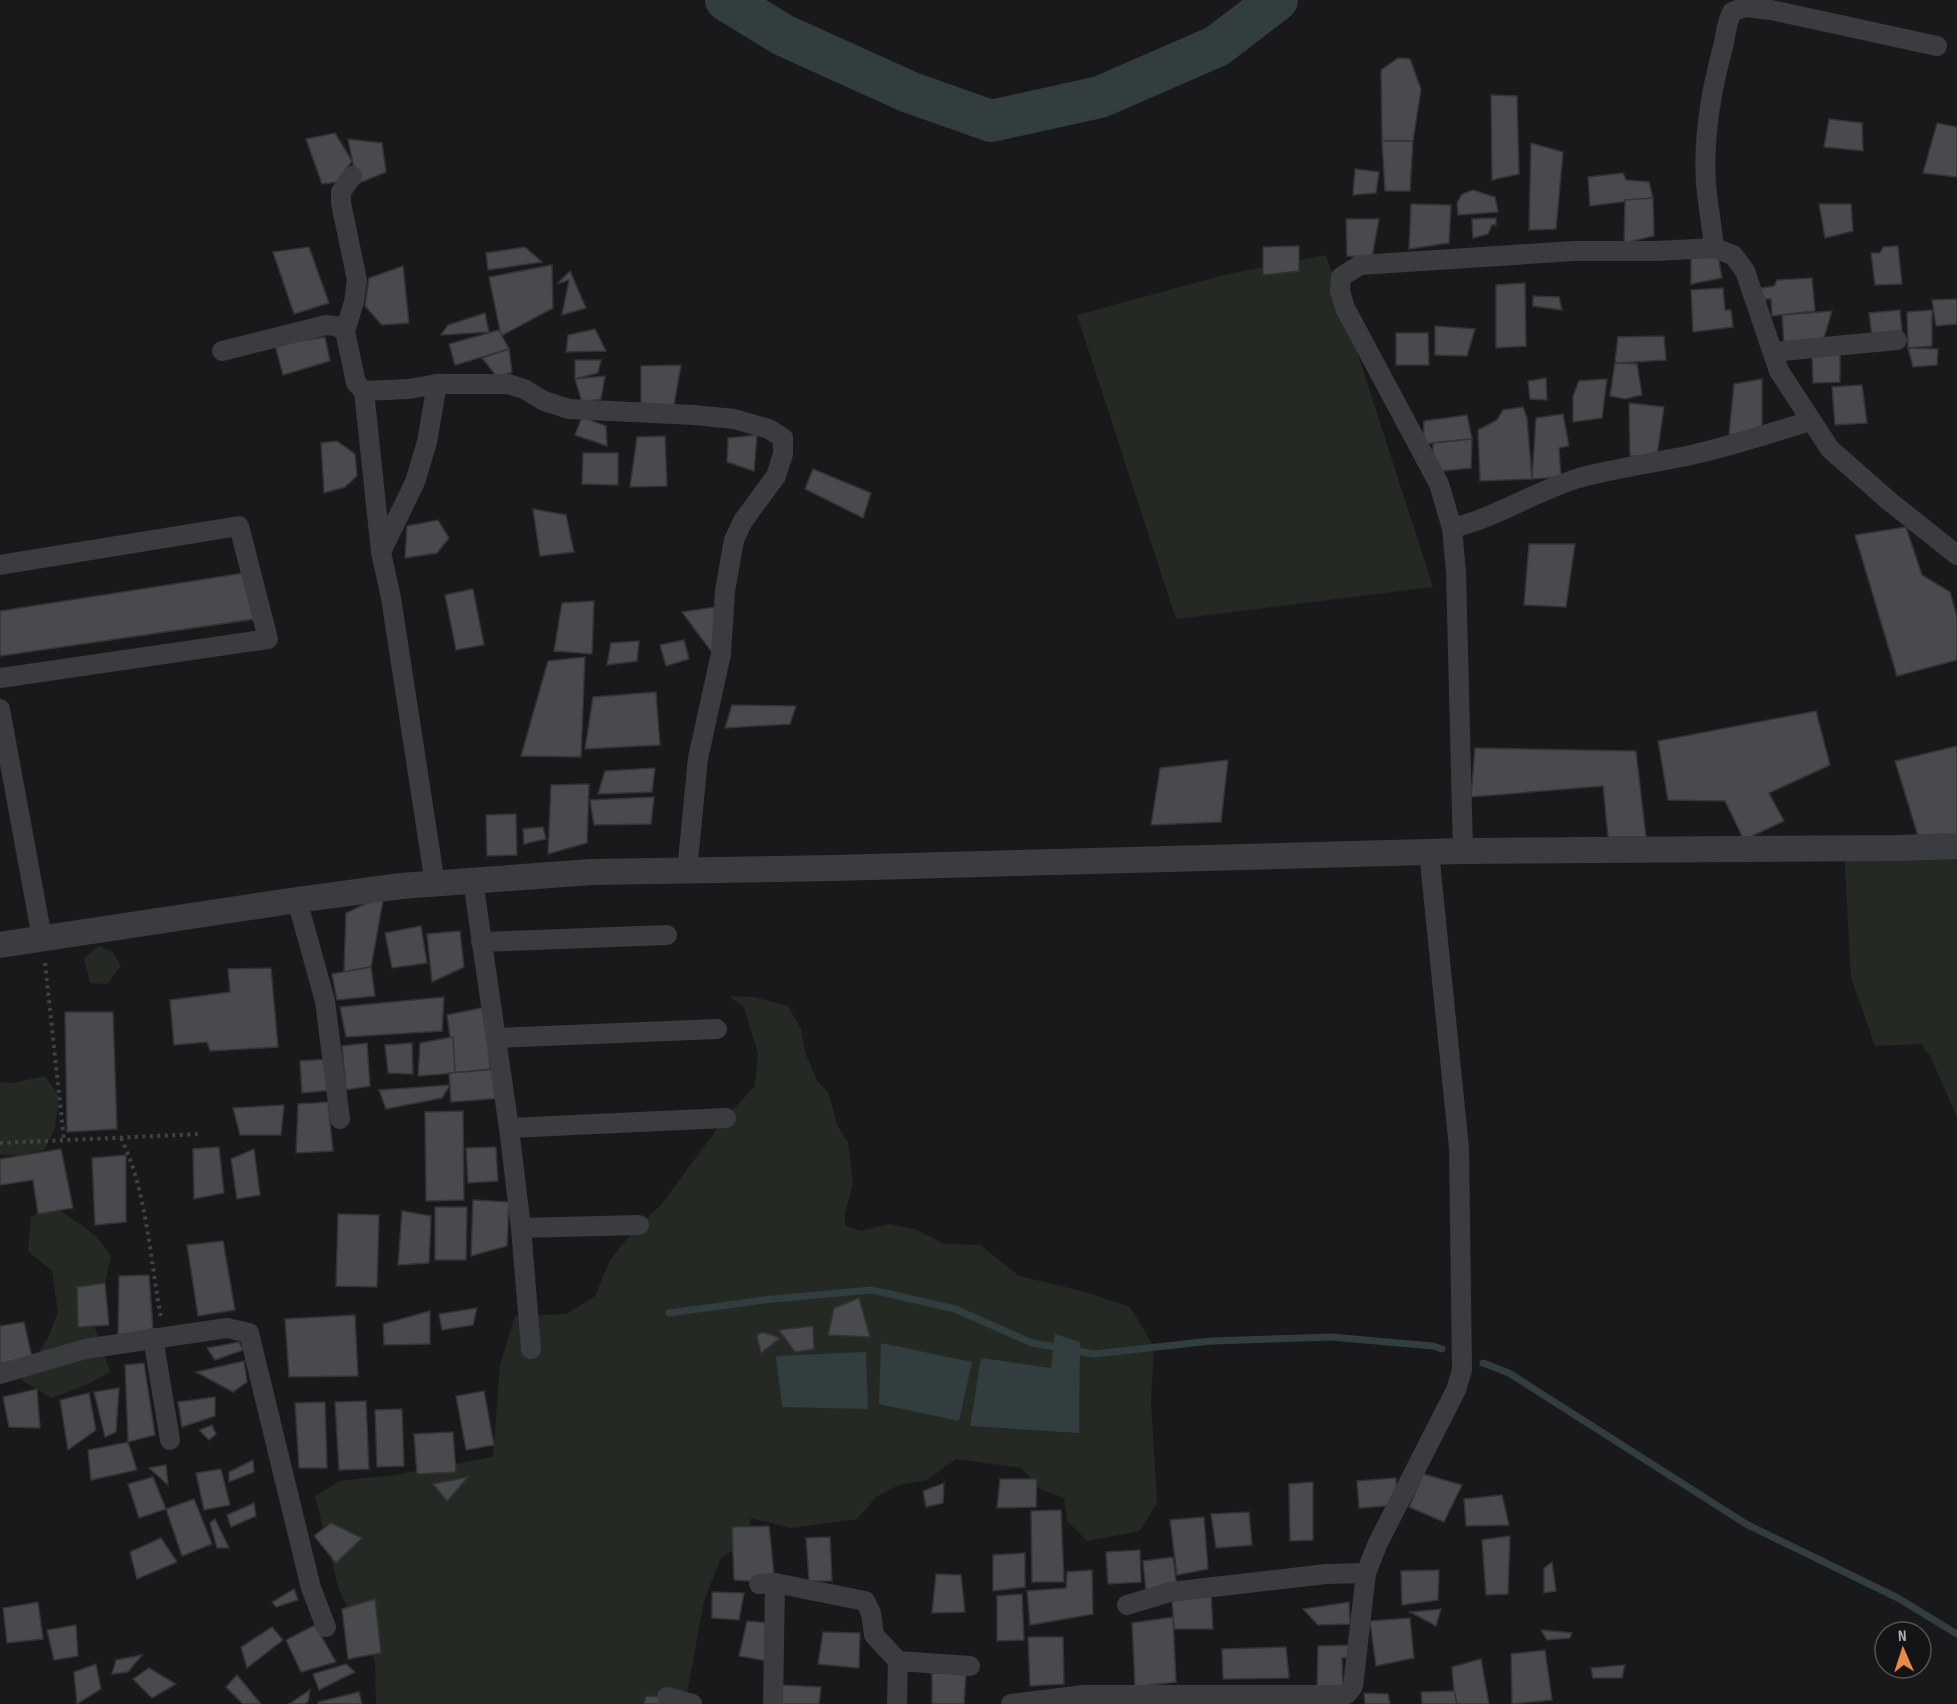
<svg xmlns="http://www.w3.org/2000/svg" width="1957" height="1704" viewBox="0 0 1957 1704" font-family="'Sofia Sans Condensed',sans-serif">
<style>
.green{fill:#242a23}
.water{fill:#323d40}
.lines{fill:none;stroke-linecap:round;stroke-linejoin:round}
.stream{stroke:#323d40;stroke-width:7}
.river{stroke:#323d40;stroke-width:42}
.building{fill:#484a4d;stroke:#333436;stroke-width:1.5}
.path{stroke:#404346;stroke-width:4;stroke-dasharray:3 4.5;stroke-linecap:butt}
.minor{stroke:#3a3c3f;stroke-width:20}
.tertiary{stroke:#3a3c3f;stroke-width:26}
</style>
<rect width="100%" height="100%" fill="#19191b"/>
<!-- green -->
<g class="green">
<path d="M1326,255l107,332 -257,32 -99,-304 147,-40z"/>
<path d="M1957,845v272l-27,-61 -9,-12 -46,2 -24,-69 -7,-129z"/>
<path d="M99,946l14,6 8,14 -14,18 -17,-1 -6,-25z"/>
<path d="M730,996l24,1 34,9 13,23 4,23 12,29 11,11 9,33 11,17 5,41 -8,30v13l16,5 27,-7 27,5 29,15 36,1 39,31 63,15 48,16 24,40 -3,55 6,100 -17,29 -53,10 -20,-20 -3,-23 -24,-9 -19,-21 -65,-9 -29,21 -28,5 -23,12 -19,22 -66,9 -40,-10 -4,23 -26,17 -17,43 -19,103h-309l-1,-43 -36,-71 -24,-94 25,-15 53,-6 100,-18 7,-92 15,-49 52,-2 28,-18 15,-36 24,-30 27,-25 64,-87 30,-32 3,-33 -14,-45z"/>
<path d="M45,1076l14,21 -4,31 -11,22 -25,6 -19,-2v-72l12,1z"/>
<path d="M57,1208l38,27 16,21 -6,27 -28,4 21,48 12,37 -22,12 -36,14 -31,-18 27,-42 10,-26 -6,-41 -24,-20 3,-35z"/>
</g>
<!-- water -->
<g class="water">
<path d="M1055,1334l25,8 -1,91 -109,-7 11,-68 70,10z"/>
<path d="M881,1343l91,19 -13,59 -80,-17z"/>
<path d="M866,1352l2,57 -86,-2 -6,-51z"/>
</g>
<g class="lines">
<!-- stream -->
<g class="stream">
<path d="M669,1313l103,-14 100,-9 83,19 77,34 29,5"/>
<path d="M1071,1350l23,4 117,-13 120,-4 102,9 9,3"/>
<path d="M1483,1363l26,10 237,151 152,74 59,36"/>
</g>
<!-- river -->
<path class="river" d="M726,0l57,35 126,57 82,29 109,-24 117,-51 60,-46"/>
</g>
<!-- building -->
<g class="building">
<path d="M1398,58l12,1 11,30 -8,52h-31l-1,-71z"/>
<path d="M1491,95l26,1 2,78 -27,6z"/>
<path d="M1829,119l33,4 1,28 -39,-4z"/>
<path d="M1937,123l20,4v50l-34,-4z"/>
<path d="M335,133l17,28 -15,21 -15,2 -16,-45z"/>
<path d="M348,139l34,4 4,29 -29,12z"/>
<path d="M1382,141h31l-3,50h-25z"/>
<path d="M1531,143l32,9 -7,77 -27,1z"/>
<path d="M1355,169l24,3 -3,21 -23,2z"/>
<path d="M1623,173l3,7 23,2 4,16 -63,8 -2,-29z"/>
<path d="M1473,190l22,7 3,15 -40,3 -1,-12 5,-9z"/>
<path d="M1653,198l1,38 -30,7 1,-43z"/>
<path d="M1411,204l40,1 -2,38 -40,6z"/>
<path d="M1819,204h32l2,27 -28,7z"/>
<path d="M1496,218v7h-4l-4,9 -15,4 -1,-19z"/>
<path d="M1346,219h33l-7,38 -25,-1z"/>
<path d="M1299,246v25l-36,4v-28z"/>
<path d="M1898,246l4,38 -27,1 -4,-32h9l3,-6z"/>
<path d="M309,247l20,56 -35,11 -21,-62z"/>
<path d="M525,247l17,15 -54,8 -2,-17z"/>
<path d="M1718,255l4,23 -31,6v-28z"/>
<path d="M552,265l1,43 -52,28 -12,-59z"/>
<path d="M403,266l6,57 -27,2 -17,-19 4,-28z"/>
<path d="M570,271l16,37 -24,7 7,-35 -12,4z"/>
<path d="M1812,278l3,33 -43,5 -1,-17h-5l-1,7 -5,-1 1,-17 13,-2 3,-6z"/>
<path d="M1525,283l1,63 -30,2v-63z"/>
<path d="M1723,288l2,22h6l2,17 -40,5 -2,-42z"/>
<path d="M1533,296l26,1 3,13 -29,-4z"/>
<path d="M1957,299v25l-21,2 -4,-26z"/>
<path d="M1900,310l2,22 -30,4 -3,-23z"/>
<path d="M1932,310v36l-24,2 -1,-36z"/>
<path d="M1832,311l-10,33h-38l-2,-29z"/>
<path d="M485,313l4,19 -48,3 7,-10z"/>
<path d="M1435,326l40,3 -8,27 -32,-1z"/>
<path d="M595,329l11,22 -40,1 2,-17z"/>
<path d="M499,330l10,19 -54,16 -6,-21z"/>
<path d="M1396,333h32l1,32h-33z"/>
<path d="M1664,336l2,24 -48,3 -3,-2 3,-24z"/>
<path d="M325,337l5,24 -47,14 -8,-30z"/>
<path d="M1908,348l30,1 -1,16 -24,2z"/>
<path d="M509,349l3,23 -14,6 -16,-20z"/>
<path d="M1840,352v30l-27,1 -1,-29z"/>
<path d="M575,360h26l-3,13 -23,6z"/>
<path d="M1615,363l22,1 5,31 -17,4 -15,-3z"/>
<path d="M681,365l-7,40 -33,4v-43z"/>
<path d="M605,376l-4,23 -19,3 -7,-23z"/>
<path d="M1546,378l1,22 -17,-1 -2,-18z"/>
<path d="M1607,379l-5,39 -29,4v-26l6,-15z"/>
<path d="M1762,379v51l-33,5 5,-51z"/>
<path d="M1862,385l5,38 -32,2 -3,-38z"/>
<path d="M1629,403l35,4 -7,49h-27z"/>
<path d="M1523,407l4,11 5,61 -52,2 -2,-51 19,-10 6,-10z"/>
<path d="M1563,414l6,32 -10,2 2,29 -29,2 4,-61z"/>
<path d="M1467,415l5,24 -49,5 1,-23z"/>
<path d="M582,417l24,9 1,20 -32,-11z"/>
<path d="M757,435l-3,36 -27,-9 1,-24z"/>
<path d="M665,436l2,50 -37,1 7,-50z"/>
<path d="M1472,439l-1,29 -38,4v-29z"/>
<path d="M337,441l18,13 2,22 -12,11 -21,6 -3,-50z"/>
<path d="M583,453h35v32l-36,-1z"/>
<path d="M813,469l58,24 -8,25 -58,-29z"/>
<path d="M533,509l33,6 8,37 -34,4z"/>
<path d="M438,520l11,18 -12,15 -32,5 2,-32z"/>
<path d="M1906,527l16,48 28,17 7,25v43l-60,16 -42,-141z"/>
<path d="M1529,544h46l-9,63 -42,-2z"/>
<path d="M244,573l18,45 -262,38v-45z"/>
<path d="M473,589l11,56 -28,5 -11,-55z"/>
<path d="M594,601l-2,53 -38,-3 8,-48z"/>
<path d="M715,607l1,38 -5,6 -29,-39z"/>
<path d="M684,640l5,19 -23,7 -6,-21z"/>
<path d="M639,641l-2,20 -30,4 4,-22z"/>
<path d="M585,657l-4,100 -60,-1 27,-95z"/>
<path d="M656,692l4,53 -75,4 8,-52z"/>
<path d="M732,705l64,1 -6,18 -65,4z"/>
<path d="M1816,711l14,54 -61,28 15,28 -40,19 -19,-39 -57,-1 -10,-59z"/>
<path d="M1957,746v89l-39,1 -23,-75z"/>
<path d="M1475,748l161,3 10,86h-38l-5,-51 -132,11z"/>
<path d="M1228,760l-7,62 -70,3 9,-57z"/>
<path d="M655,768l-3,24 -54,2 7,-23z"/>
<path d="M589,784l-2,59 -39,11 3,-69z"/>
<path d="M654,797l-3,27 -57,1 -4,-25z"/>
<path d="M516,814l1,41 -30,1 -1,-41z"/>
<path d="M543,827l3,12 -22,5 -1,-15z"/>
<path d="M384,895l-13,72 -27,5 2,-59z"/>
<path d="M421,926l6,37 -35,5 -7,-35z"/>
<path d="M460,931l4,36 -32,15 -5,-48z"/>
<path d="M371,967l4,29 -38,4 -5,-26z"/>
<path d="M271,968l7,79 -68,4 -3,-9 -33,3 -4,-45 60,-8 -2,-23z"/>
<path d="M444,997l-2,34 -96,6 -6,-30z"/>
<path d="M486,1007l4,62 -35,4 -8,-58z"/>
<path d="M65,1012h48l4,117 -50,3z"/>
<path d="M453,1037l2,36 -37,3 2,-33z"/>
<path d="M367,1043l3,43 -24,4 -4,-44z"/>
<path d="M412,1043l1,31 -25,-1 -3,-28z"/>
<path d="M329,1059l3,31 -30,3 -2,-32z"/>
<path d="M500,1069l3,29 -52,4 -2,-29z"/>
<path d="M450,1085l-8,13 -56,11 -7,-19z"/>
<path d="M328,1102l5,49 -37,2 2,-49z"/>
<path d="M284,1105l-3,30h-41l-7,-27z"/>
<path d="M463,1111l1,89 -38,1 -1,-89z"/>
<path d="M219,1147l5,46 -30,6 -1,-50z"/>
<path d="M496,1147l2,34 -30,2 -2,-35z"/>
<path d="M61,1149l12,59 -35,6 -5,-34 -33,5v-26z"/>
<path d="M254,1149l6,46 -23,4 -6,-40z"/>
<path d="M126,1155v67l-31,3 -3,-67z"/>
<path d="M473,1200l36,2 -2,44 -36,10z"/>
<path d="M435,1207h32l-1,53h-31z"/>
<path d="M402,1211l29,5 -2,47 -31,2z"/>
<path d="M338,1214l41,1 -2,72 -41,-1z"/>
<path d="M223,1241l12,69 -37,6 -11,-71z"/>
<path d="M149,1275l4,54 -35,7 1,-60z"/>
<path d="M105,1283l4,42 -31,2 -1,-40z"/>
<path d="M859,1298l11,39 -42,-2 6,-27z"/>
<path d="M477,1308l-4,17 -31,5 -3,-16z"/>
<path d="M430,1311v33l-46,1 -1,-21z"/>
<path d="M355,1315l3,61 -69,1 -4,-58z"/>
<path d="M24,1322l8,35 -32,7v-38z"/>
<path d="M813,1326l1,23 -19,3 -16,-22z"/>
<path d="M762,1332l18,6 -19,15 -4,-17z"/>
<path d="M239,1342l4,8 -28,10 -8,-12z"/>
<path d="M244,1361l3,21 -14,10 -37,-20z"/>
<path d="M144,1363l11,72 -27,7 -3,-77z"/>
<path d="M119,1388l-3,44 -11,5 -11,-45z"/>
<path d="M37,1389l3,39 -31,-1 -6,-30z"/>
<path d="M484,1391l10,54 -28,5 -10,-54z"/>
<path d="M89,1393l7,37 -28,20 -8,-50z"/>
<path d="M215,1397v19l-33,11 -4,-25z"/>
<path d="M366,1401l3,68 -30,1 -4,-68z"/>
<path d="M325,1402l2,66h-28l-4,-65z"/>
<path d="M402,1409l2,57 -27,1 -2,-57z"/>
<path d="M212,1425l4,9 -7,6 -10,-10z"/>
<path d="M453,1432l3,40 -39,2 -3,-40z"/>
<path d="M128,1442l9,28 -46,10 -3,-30z"/>
<path d="M253,1460l1,12 -25,10v-10z"/>
<path d="M166,1465l2,20 -19,-17z"/>
<path d="M221,1469l9,36 -26,5 -8,-37z"/>
<path d="M1423,1474l39,11 -18,37 -35,-15z"/>
<path d="M153,1477l13,32 -27,9 -11,-34z"/>
<path d="M468,1477l-21,24 -14,-17z"/>
<path d="M1396,1478l1,27 -38,3 -2,-27z"/>
<path d="M1000,1479h37l-1,28 -39,1z"/>
<path d="M1313,1482v58l-23,1 -1,-57z"/>
<path d="M944,1483l-1,20 -17,4 -3,-16z"/>
<path d="M1502,1495l7,30 -43,1 -2,-27z"/>
<path d="M194,1499l18,45 -30,12 -16,-47z"/>
<path d="M254,1503l2,13 -25,11 -4,-12z"/>
<path d="M1061,1510l3,72h-32l-1,-71z"/>
<path d="M1249,1512l3,33 -36,3 -5,-34z"/>
<path d="M1204,1517l4,52 -31,6 -7,-55z"/>
<path d="M215,1519l14,29h-12l-7,-25z"/>
<path d="M331,1523l31,15 -26,25 -22,-27z"/>
<path d="M769,1526l6,57 -41,-3 -2,-53z"/>
<path d="M1510,1536l-2,58 -22,1 -4,-55z"/>
<path d="M830,1537l2,44h-23l-3,-43z"/>
<path d="M161,1538l16,24 -40,17 -7,-27z"/>
<path d="M1140,1550l1,32 -33,2 -2,-32z"/>
<path d="M1025,1553v34l-32,4v-36z"/>
<path d="M1173,1557l4,31 -31,3 -3,-30z"/>
<path d="M1552,1562l4,29 -12,2v-25z"/>
<path d="M1092,1570l1,44 -63,11 -3,-34 39,-3 1,-16z"/>
<path d="M1439,1570l-1,30 -36,5 -1,-34z"/>
<path d="M936,1574l25,1 4,37 -33,1z"/>
<path d="M294,1589l4,11 -22,7 -4,-5z"/>
<path d="M712,1592l32,1 -5,27 -27,-2z"/>
<path d="M1022,1594l2,46 -27,1v-45z"/>
<path d="M1211,1594l2,35h-39l-2,-29z"/>
<path d="M375,1599l6,54 -33,6 -6,-50z"/>
<path d="M38,1602l5,37 -36,4 -4,-35z"/>
<path d="M1349,1602l1,22 -32,1 -15,-16z"/>
<path d="M1441,1609l-5,17 -26,-14z"/>
<path d="M1173,1617l3,65 -41,5 -3,-64z"/>
<path d="M1410,1618l4,40 -38,8 -6,-45z"/>
<path d="M747,1621l35,3 -9,38 -34,-6z"/>
<path d="M76,1625l2,31 -24,4 -7,-30z"/>
<path d="M315,1625l21,37 -35,10 -15,-32z"/>
<path d="M272,1627l11,13 -36,28 -6,-21z"/>
<path d="M1541,1630l31,3 -2,5 -23,2z"/>
<path d="M823,1632l37,1 -1,35 -41,-4z"/>
<path d="M1028,1637h35l1,47 -34,2z"/>
<path d="M1358,1645l-6,12 -10,1 1,30 -26,1 1,-43z"/>
<path d="M1286,1647l3,31 -66,1 -1,-30z"/>
<path d="M1545,1650l7,50 -40,4 -1,-50z"/>
<path d="M142,1655l-14,17 -16,2 4,-14z"/>
<path d="M1481,1659l8,45h-34l-3,-37z"/>
<path d="M96,1664l5,25 -24,15 -3,-32z"/>
<path d="M346,1664l9,8 -36,18 -6,-16z"/>
<path d="M1625,1665l-3,13h-29l-2,-10z"/>
<path d="M149,1668l27,16 -24,14 -19,-19z"/>
<path d="M932,1673h34l-2,31h-32z"/>
<path d="M237,1675l24,29h-18l-17,-17z"/>
<path d="M780,1685l41,2 -2,17h-43z"/>
<path d="M310,1690l-2,12 -4,2h-15z"/>
<path d="M1454,1691l3,13h-35l-1,-12z"/>
<path d="M359,1692l3,12h-44v-2z"/>
<path d="M1364,1693l24,1 2,10h-25z"/>
<path d="M646,1696l21,1 1,7h-24z"/>
</g>
<g class="lines">
<!-- path -->
<g class="path">
<path d="M45,963l19,177"/>
<path d="M121,1138c26,53 29,122 40,180"/>
<path d="M0,1143l201,-9"/>
</g>
<!-- minor -->
<g class="minor">
<path d="M352,176l-11,16v11l16,77 -3,22 -9,29 11,52 8,8 45,-2 28,-5h71l16,5 20,12 25,8 125,6 40,4 35,10 14,9v16l-7,22 -33,45 -9,19 -9,51 -4,63 -23,104 -11,113"/>
<path d="M1714,248c-2,-21 -6,-42 -8,-64 -3,-46 5,-93 17,-137 3,-12 3,-24 9,-35l13,-5 26,3 166,36"/>
<path d="M222,351l104,-26 10,1 9,5"/>
<path d="M1773,352l124,-12"/>
<path d="M364,391l17,161"/>
<path d="M1452,528c44,-10 83,-37 127,-50 37,-10 75,-15 112,-23 41,-9 80,-22 119,-34"/>
<path d="M0,565l239,-39 29,113 -268,39"/>
<path d="M0,709l42,229"/>
<path d="M1463,851l-7,-279 -4,-44 -13,-44 -94,-176 -5,-17 1,-14 19,-12 214,-14h81l59,-3 19,7 12,16 34,100 51,78 59,52 68,54"/>
<path d="M473,881l36,247 12,100 10,121"/>
<path d="M435,884l-44,-286 -10,-46 34,-70 12,-40 10,-58"/>
<path d="M297,900l28,101 15,118"/>
<path d="M481,942l186,-7"/>
<path d="M496,1038l221,-9"/>
<path d="M509,1128l217,-10"/>
<path d="M521,1228l118,-3"/>
<path d="M153,1338l17,102"/>
<path d="M0,1374l85,-25 142,-21 22,5 62,255 15,39"/>
<path d="M759,1584l16,-1 90,18 6,12 3,22 24,26 72,5"/>
<path d="M1127,1605l43,-13 156,-18 40,-1"/>
<path d="M667,1697l25,7"/>
<path d="M773,1704l2,-121"/>
<path d="M897,1704l1,-43"/>
<path d="M1011,1704l73,-9h251l12,-1 6,-8 13,-113 12,-30 78,-153 6,-20 -3,-222 -30,-296"/>
</g>
<!-- tertiary -->
<path class="tertiary" d="M0,945l297,-45 104,-14 190,-14 243,-4 629,-17 434,-3 60,-2"/>
</g>
<!-- north arrow -->
<g transform="translate(1903 1650) rotate(357)"><circle r="28" fill="#141416" stroke="#515457" stroke-width="1.5"/>
<path d="M0-4.5L10 22L0 15L-10 22Z" fill="#e58a47"/>
<text y="-9" font-size="16" font-weight="bold" text-anchor="middle" fill="#acb3b9">N</text>
</g>
</svg>
